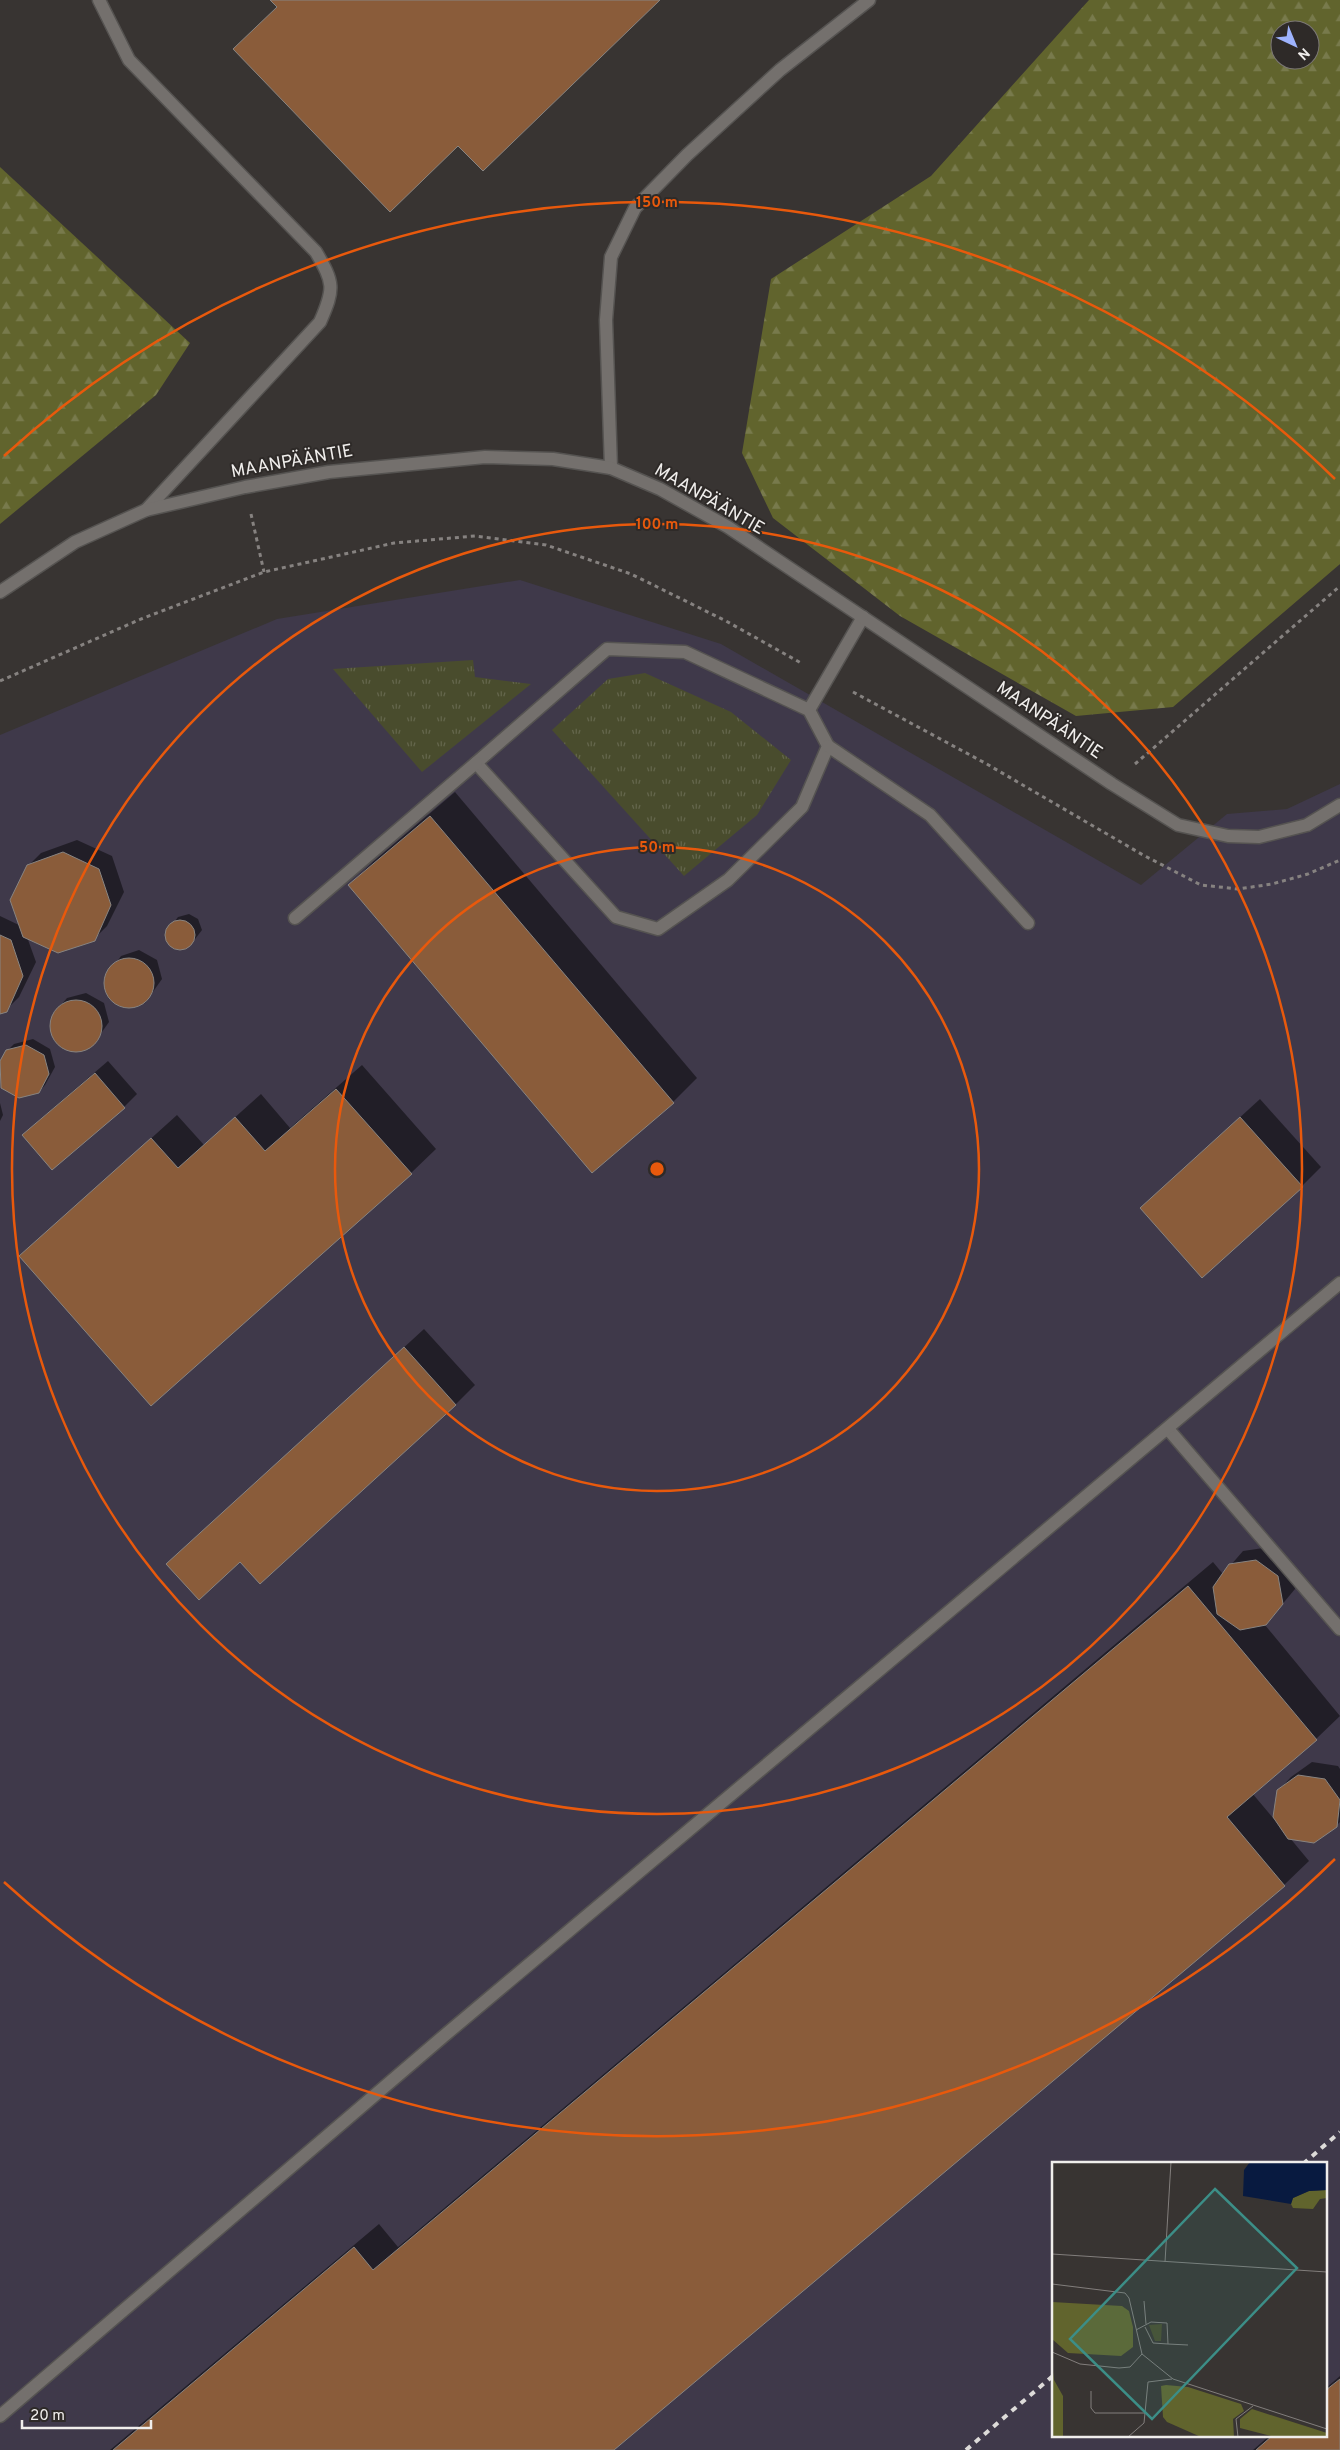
<svg xmlns="http://www.w3.org/2000/svg" width="1340" height="2450" viewBox="0 0 1340 2450" font-family="Overpass,sans-serif">
<style>
.industrial{fill:#3f394a;fill-rule:evenodd}
.grass{fill:url(#grass-tufts)}
.forest{fill:url(#forest-firs);fill-rule:evenodd}
.shadow{fill:#0007}
.building{fill:#8a5c3a;stroke:#888481}
.lines{fill:none;stroke-linecap:round;stroke-linejoin:round}
.service-casing{stroke:#555351;stroke-width:15}
.minor-casing{stroke:#555351;stroke-width:15}
.path{stroke:#868280;stroke-width:3;stroke-dasharray:4 4;stroke-linecap:butt}
.service{stroke:#74706d;stroke-width:12}
.minor{stroke:#74706d;stroke-width:12}
.rail{stroke:#dddbd9;stroke-width:4;stroke-dasharray:6 6;stroke-linecap:butt}
.ring{fill:none;stroke:#e8590c;stroke-width:2.5}
.labels{text-anchor:middle;dominant-baseline:central;stroke-width:4;stroke-linejoin:round;paint-order:stroke}
.street-label{font-size:18px;fill:#f0eeec;stroke:#2e2a28}
.inset-road{fill:none;stroke:#827e7c;stroke-width:1}
.view{fill:#3c8e87;fill-opacity:0.15;stroke:#3c8e87;stroke-width:2.5}
.inset-edge{fill:none;stroke:#f0eeec;stroke-width:2.5}
.centre{fill:#e8590c;stroke:#2e2a28;stroke-width:2.5}
.ring-label{font-size:15px;text-anchor:middle;font-weight:bold;fill:#e8590c;stroke:#2e2a28;stroke-width:4;stroke-linejoin:round;paint-order:stroke}
</style>
<defs>
<pattern id="grass-tufts" width="24" height="20" patternUnits="userSpaceOnUse" patternTransform="scale(1.25)"><rect width="24" height="20" fill="#494c2d"/><path d="M3 7l-1-3M5 7V3M7 7l1-3M15 17l-1-3M17 17v-4M19 17l1-3" fill="none" stroke="#64664c"/></pattern>
<pattern id="forest-firs" width="22" height="20" patternUnits="userSpaceOnUse" patternTransform="scale(1.25)"><rect width="22" height="20" fill="#61642d"/><path d="M5 1l3.5 6h-7zM16 11l3.5 6h-7z" fill="#787a4c"/></pattern>
</defs>
<rect width="100%" height="100%" fill="#383432"/>
<!-- industrial -->
<path class="industrial" d="M520,580l201,64 420,241 86,-71 60,-5 53,-25v1666h-1340v-1715l277,-116zM1054,2164h272v272h-272z"/>
<!-- grass -->
<g class="grass">
<path d="M473,660l2,17 56,7 -109,88 -89,-103z"/>
<path d="M645,673l86,39 60,48 -34,55 -73,61 -132,-146 56,-51z"/>
</g>
<!-- forest -->
<g class="forest">
<path d="M1089,0h251v564l-167,143 -97,9 -176,-100 -127,-98 -31,-65 29,-174 160,-103zM1280,30h30v30h-30z"/>
<path d="M0,167l190,176 -34,52 -156,129z"/>
</g>
<!-- shadow -->
<g class="shadow">
<path d="M455,792l242,286 -24,24 -324,-217 25,-24z"/>
<path d="M77,840l35,16 12,36 -17,34 -13,13 -67,-2 9,25 -17,35 -13,13 -6,3v-97l21,10 7,-60 13,-13z"/>
<path d="M189,914l9,5 4,11 -13,17 -11,3 -10,-6 -3,-10 13,-17z"/>
<path d="M139,950l18,10 5,19 -17,24 -19,5 -17,-9 -5,-19 17,-24z"/>
<path d="M86,993l18,10 5,19 -17,24 -19,5 -17,-9 -5,-19 10,-18 6,-7z"/>
<path d="M33,1039l17,10 5,18 -10,18 -6,7 -37,-5 -2,-24 7,-12 7,-7z"/>
<path d="M108,1061l29,33 -13,13 -87,15z"/>
<path d="M362,1065l74,84 -25,24 -390,83 156,-141 27,30 57,-51 29,34z"/>
<path d="M1260,1099l61,68 -19,19 -161,22z"/>
<path d="M0,1103l3,12 -3,6z"/>
<path d="M424,1329l51,56 -19,19 -196,178 -20,-22 -72,4z"/>
<path d="M1270,1547l21,16 4,26 -30,36 75,91 -24,23 -64,54 22,26 4,-28 13,-14 21,-15 26,4 2,3v53l-4,4 -46,12 19,23 -25,24 -672,565h-502l269,-226 19,23 815,-685 10,12 20,-23z"/>
<path d="M1340,2376v74h-87l16,-14h57v-48z"/>
</g>
<!-- building -->
<g class="building">
<path d="M270,0h390l-177,171 -25,-25 -68,66 -157,-163 44,-42z"/>
<path d="M430,816l244,287 -82,70 -244,-288z"/>
<path d="M63,852l36,17 12,36 -16,36 -37,12 -35,-16 -13,-37 17,-35z"/>
<circle cx="180" cy="935" r="15"/>
<path d="M0,935l11,5 12,36 -16,36 -7,2z"/>
<circle cx="129" cy="983" r="25"/>
<circle cx="76" cy="1026" r="26"/>
<path d="M26,1045l18,10 5,19 -10,19 -20,5 -18,-10 -1,-27 6,-11z"/>
<path d="M95,1073l30,35 -73,62 -30,-35z"/>
<path d="M336,1089l76,85 -261,232 -132,-150 132,-118 27,30 57,-51 30,34z"/>
<path d="M1240,1117l63,70 -101,91 -62,-70z"/>
<path d="M404,1347l52,58 -196,179 -20,-22 -41,38 -33,-36z"/>
<path d="M1256,1560l22,16 5,28 -17,21 -26,5 -23,-16 -4,-27 16,-23z"/>
<path d="M1188,1586l129,154 -90,77 58,69 -671,564h-501l241,-203 19,23z"/>
<path d="M1298,1775l27,4 15,21 -3,27 -23,16 -26,-4 -15,-22 4,-27z"/>
<path d="M1340,2379v71h-84l16,-14h54v-46z"/>
</g>
<g class="lines">
<defs>
<g id="service">
<path d="M99,0l30,60 187,192c18,31 19,36 4,70l-174,188"/>
<path d="M611,468l-5,-148 5,-63 24,-49 52,-53 93,-85 89,-70"/>
<path d="M809,710l-124,-58 -78,-3 -131,114 140,154 42,12 70,-49 74,-73 26,-61 -19,-36 54,-93"/>
<path d="M828,746l102,69 98,108"/>
<path d="M295,918l181,-155"/>
<path d="M1168,1429l172,200"/>
<path d="M0,2416l445,-381 895,-752"/>
</g>
<path id="minor" d="M0,592l75,-50 71,-32 99,-23 84,-15 156,-15 68,2 58,9 49,21 68,38 384,257 66,41 50,11 31,1 48,-12 33,-20"/>
</defs>
<!-- service casing -->
<use href="#service" class="service-casing"/>
<!-- minor casing -->
<use href="#minor" class="minor-casing"/>
<!-- path -->
<g class="path">
<path d="M251,514l13,58"/>
<path d="M0,681l141,-62 123,-47 130,-29 81,-7 71,9 85,29 95,47 75,42"/>
<path d="M853,692l132,71 158,92 58,30 37,4 34,-5 36,-10 32,-14"/>
<path d="M1135,764l205,-178"/>
</g>
<!-- service -->
<use href="#service" class="service"/>
<!-- minor -->
<use href="#minor" class="minor"/>
<!-- rail -->
<g class="rail">
<path d="M1303,2164l37,-32"/>
<path d="M966,2450l88,-75"/>
</g>
</g>
<!-- distance rings -->
<g class="ring">
<circle cx="657" cy="1169" r="322"/>
<circle cx="657" cy="1169" r="645"/>
<path d="M1335 1859A967 967 0 0 1 4 1882M4 456A967 967 0 0 1 1335 479"/>
</g>
<g class="labels">
<!-- street labels -->
<g class="street-label">
<text transform="translate(292 462) rotate(-10)">MAANPÄÄNTIE</text>
<text transform="translate(709 500) rotate(30)">MAANPÄÄNTIE</text>
<text transform="translate(1049 721) rotate(34)">MAANPÄÄNTIE</text>
</g>
</g>
<!-- overview -->
<g transform="translate(1052 2162)">
<rect width="275" height="275" fill="#383432"/>
<path d="M110,162l-1,17h-6l-6,-16z" fill="#494c2d"/>
<path d="M275,28v8l-7,1 -7,10 -20,-1 -2,-4 2,-6 16,-7zM0,140l70,4 7,5 4,16v20l-12,9 -53,-3 -16,-14zM0,202l2,16 9,16v41h-11zM114,223l22,2 53,17 3,7 -11,8 1,18h-33l-34,-15 -4,-5 -2,-31zM200,247l75,24v4h-52l-35,-9v-9z" fill="#61642d"/>
<path d="M198,0h77v28l-18,1 -16,7 -2,6 -48,-8 1,-26z" fill="#081a40"/>
<path class="inset-road" d="M0,92l275,18M113,100l6,-100M0,122l73,9 4,5 13,56 31,25 154,50M92,139l2,23M84,168l15,-8 16,1 1,21 -15,-1 -8,-16M116,182l20,1M0,190l28,12 39,4 11,-1 12,-13M39,229v17l4,5h51M76,275l16,-14 4,-41 24,-3M186,275l-2,-18 17,-13"/>
<path class="view" d="M163,27l82,79 -145,151 -82,-80z"/>
<rect width="275" height="275" class="inset-edge"/>
</g>
<circle cx="657" cy="1169" r="8" class="centre"/>
<g class="ring-label">
<text x="657" y="207">150 m</text>
<text x="657" y="529">100 m</text>
<text x="657" y="852">50 m</text>
</g>
<!-- north arrow -->
<g transform="translate(1295 45) rotate(136)"><circle r="24" fill="#2e2a28" stroke="#7c7876"/>
<path d="M0-4L9 19L0 12L-9 19Z" fill="#9eb3fd"/>
<text y="-8" font-size="14" font-weight="bold" text-anchor="middle" fill="#f0eeec">N</text>
</g>
<!-- scale -->
<path d="M22 2420v8h129v-8" fill="none" stroke="#f0eeec" stroke-width="2.5"/>
<text x="30" y="2420" font-size="15" fill="#f0eeec" stroke="#2e2a28" stroke-width="4" paint-order="stroke">20 m</text>
</svg>
